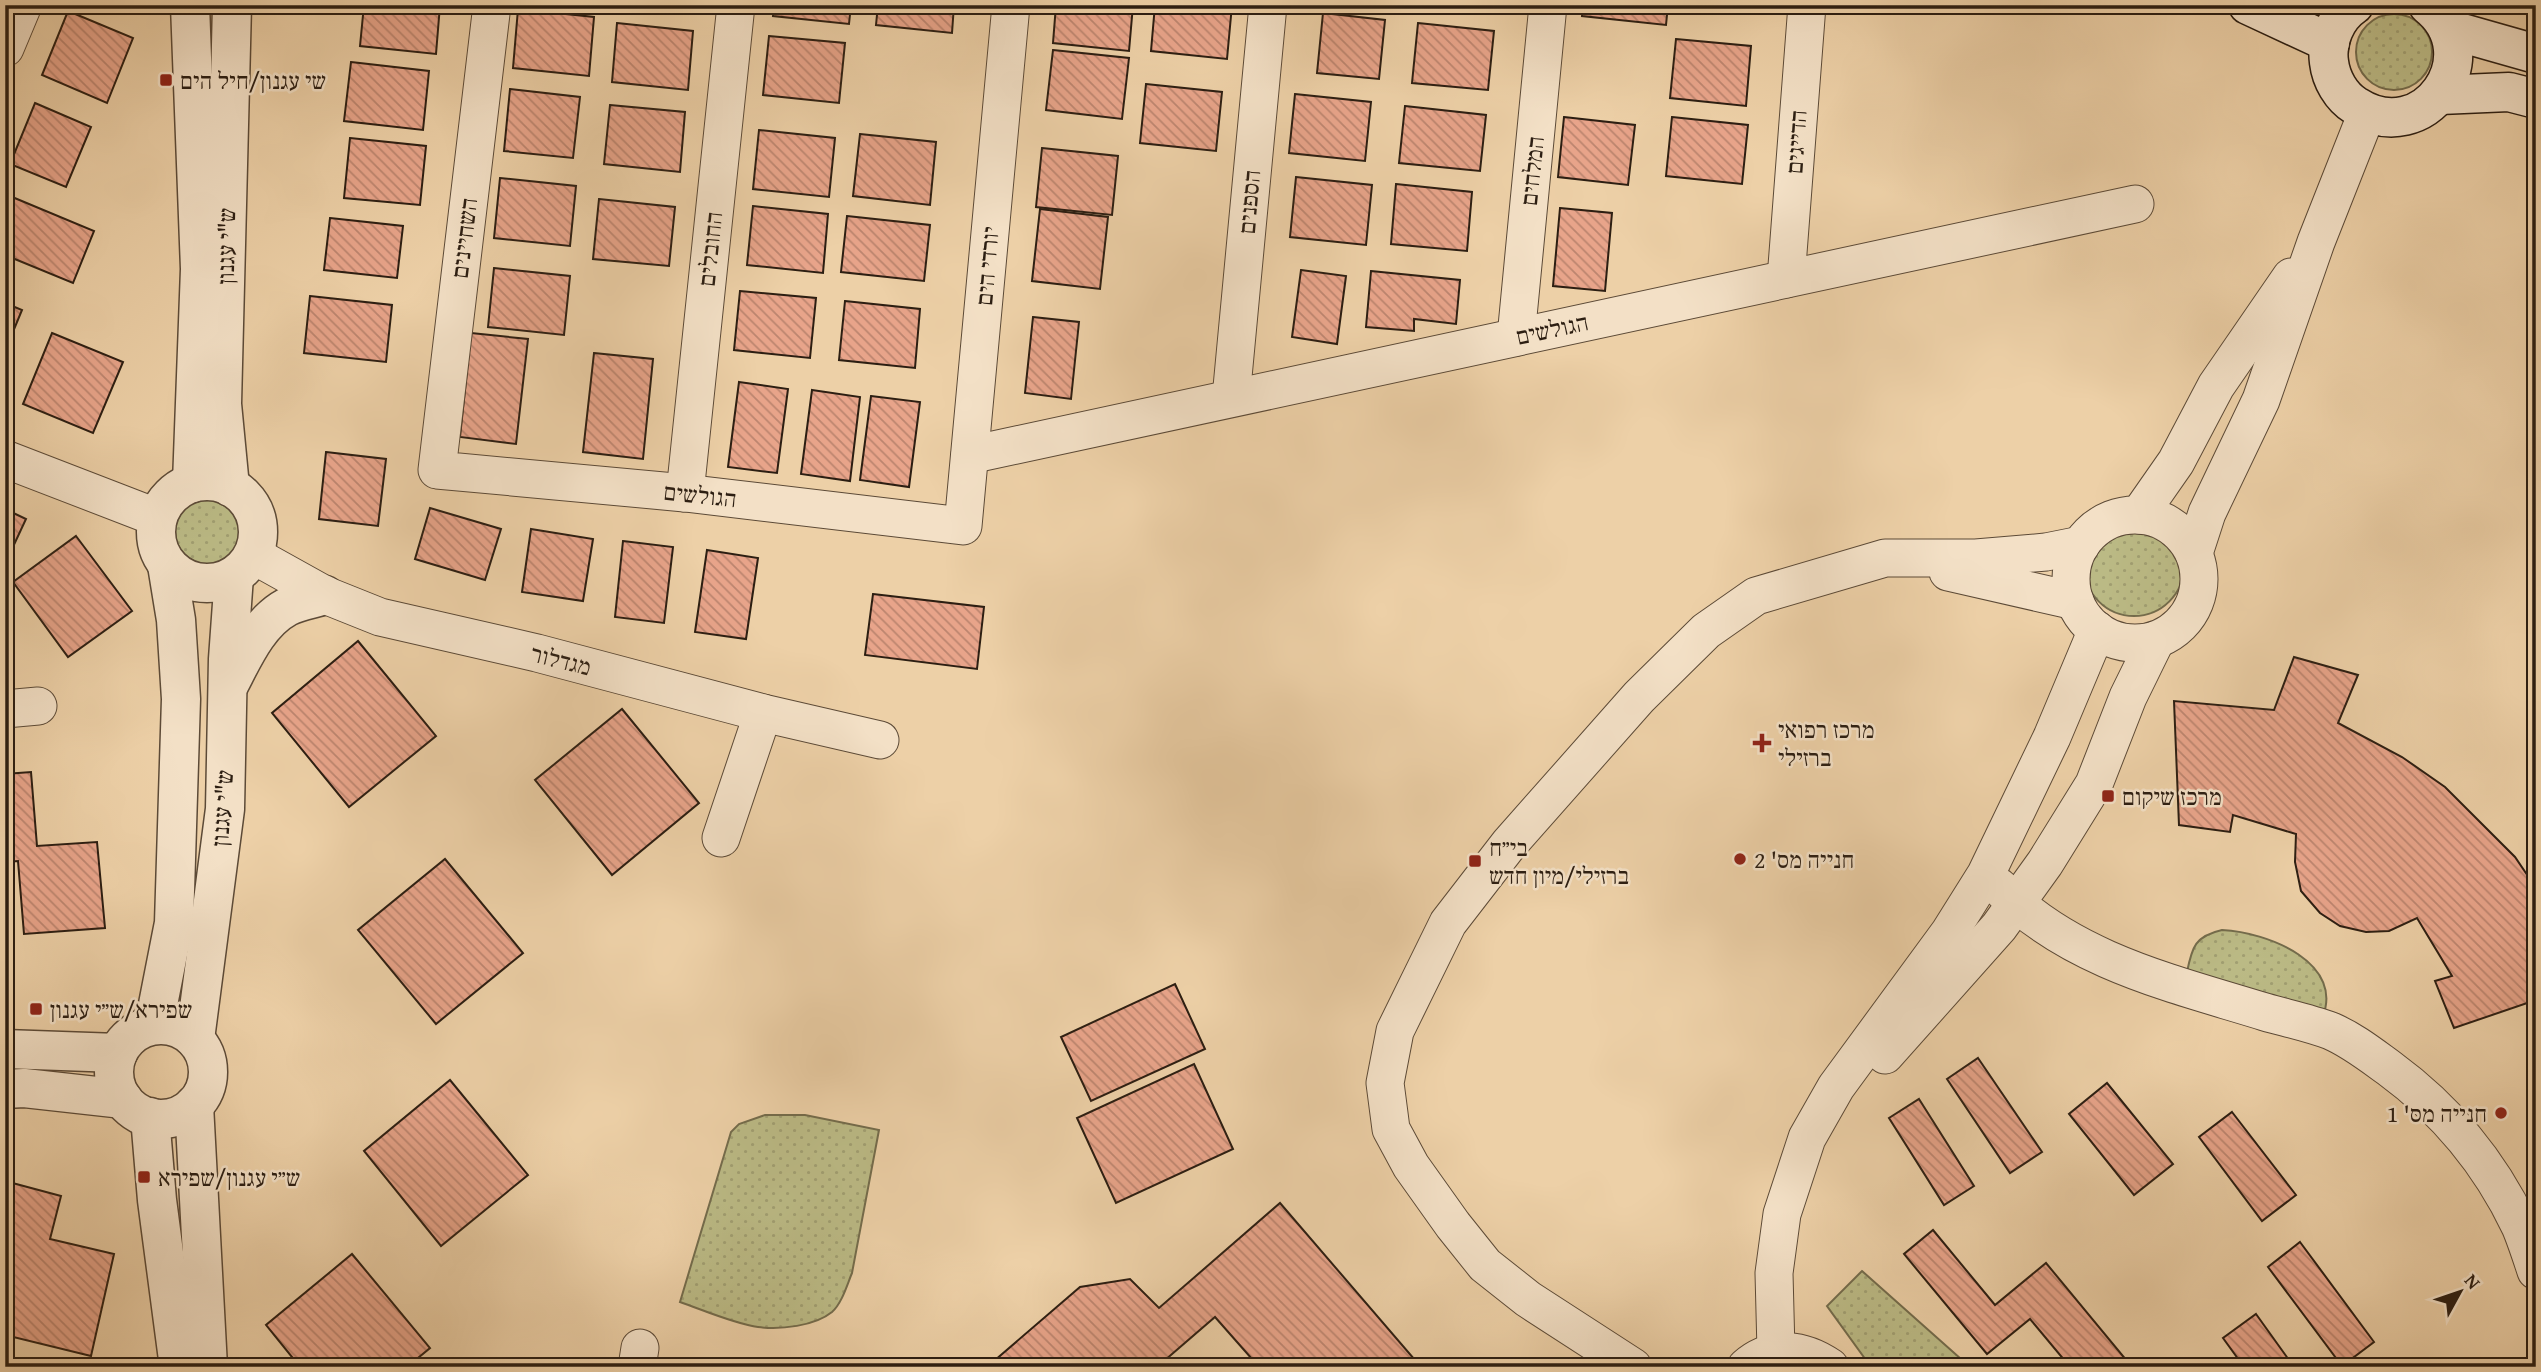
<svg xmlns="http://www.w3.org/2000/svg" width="2541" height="1372" viewBox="0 0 2541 1372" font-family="'Gentium Book Plus','Frank Ruhl Libre',serif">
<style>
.park{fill:url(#park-dots);stroke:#746c4c;stroke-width:2}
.building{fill:url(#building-back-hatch);stroke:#2c1e12;stroke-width:2}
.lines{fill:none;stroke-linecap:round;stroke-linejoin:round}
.minor-casing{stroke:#5c4a37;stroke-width:39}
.tertiary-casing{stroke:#5c4a37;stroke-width:41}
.secondary-casing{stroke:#2c1e12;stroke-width:41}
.minor{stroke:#f3e0c6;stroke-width:37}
.tertiary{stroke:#f3e0c6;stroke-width:38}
.secondary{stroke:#f3e0c6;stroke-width:38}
.poi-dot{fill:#8f2418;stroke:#f3e0c6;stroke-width:2.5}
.labels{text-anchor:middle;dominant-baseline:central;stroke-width:5;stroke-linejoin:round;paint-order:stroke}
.poi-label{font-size:24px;fill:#2c1e12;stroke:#f3e0c6;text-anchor:start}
.street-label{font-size:24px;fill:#2c1e12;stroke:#f3e0c6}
</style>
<defs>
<pattern id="park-dots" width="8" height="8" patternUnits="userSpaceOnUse" patternTransform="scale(1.75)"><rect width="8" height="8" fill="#bbba85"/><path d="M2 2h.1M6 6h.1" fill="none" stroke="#a19f72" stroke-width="1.8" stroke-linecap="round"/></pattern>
<pattern id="building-back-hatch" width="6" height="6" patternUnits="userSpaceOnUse" patternTransform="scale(1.75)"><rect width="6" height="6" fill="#e8a48a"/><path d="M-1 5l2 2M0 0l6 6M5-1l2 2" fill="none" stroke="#bc856f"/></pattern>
</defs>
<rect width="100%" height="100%" fill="#edd0a7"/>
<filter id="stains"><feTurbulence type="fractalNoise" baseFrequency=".00286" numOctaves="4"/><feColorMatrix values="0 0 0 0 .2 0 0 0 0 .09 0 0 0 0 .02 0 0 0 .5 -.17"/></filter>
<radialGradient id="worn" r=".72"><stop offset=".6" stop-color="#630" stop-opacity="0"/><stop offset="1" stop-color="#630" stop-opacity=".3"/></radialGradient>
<!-- park -->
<g class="park">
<circle cx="2394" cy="52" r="38"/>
<circle cx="209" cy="531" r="34"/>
<circle cx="2134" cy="566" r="50"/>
<path d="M2222,930c45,2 126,33 99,91l-134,-49c5,-25 8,-36 35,-42z"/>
<path d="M765,1115h40l74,15 -27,143c-5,12 -10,30 -20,39 -17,14 -52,18 -74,15 -23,-3 -55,-17 -78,-25l51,-170 8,-8z"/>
<path d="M1862,1271l108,96h-99l-44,-61z"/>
</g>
<!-- building -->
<g class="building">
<path d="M364,5h76l-4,49 -76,-8z"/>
<path d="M774,5h77l-2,19 -76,-8z"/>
<path d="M878,5h76l-2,28 -76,-8z"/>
<path d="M1056,5h77l-4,46 -76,-8z"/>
<path d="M1155,5h77l-5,54 -76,-8z"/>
<path d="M1583,5h85l-2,20 -84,-9z"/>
<path d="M518,9l76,8 -5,59 -76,-8z"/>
<path d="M68,11l65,27 -26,65 -65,-28z"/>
<path d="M1323,13l62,7 -6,59 -62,-6z"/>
<path d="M617,23l76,8 -5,59 -76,-8z"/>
<path d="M1418,23l76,8 -6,59 -76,-7z"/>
<path d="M769,36l76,7 -6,60 -76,-8z"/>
<path d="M1676,39l75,7 -5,60 -76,-8z"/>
<path d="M1053,50l76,8 -7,61 -76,-9z"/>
<path d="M351,62l78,9 -6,59 -79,-9z"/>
<path d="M1146,84l76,8 -6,59 -76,-8z"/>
<path d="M510,89l70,8 -7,61 -69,-7z"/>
<path d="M1295,94l76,8 -6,59 -76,-8z"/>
<path d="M35,103l56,24 -25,60 -56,-23z"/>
<path d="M610,105l75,7 -5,60 -76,-8z"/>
<path d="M1405,106l81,9 -6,56 -81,-8z"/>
<path d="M1564,117l71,8 -7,60 -70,-8z"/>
<path d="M1672,117l76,8 -6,59 -76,-8z"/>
<path d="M759,130l76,8 -6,59 -76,-8z"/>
<path d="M860,134l76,8 -6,63 -77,-9z"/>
<path d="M350,138l76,8 -6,59 -76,-7z"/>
<path d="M1042,148l76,8 -6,59 -76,-8z"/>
<path d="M1296,177l76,8 -6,60 -76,-8z"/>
<path d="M500,178l76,8 -6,60 -76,-8z"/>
<path d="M1396,184l76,8 -5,59 -76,-7z"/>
<path d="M5,194l89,37 -21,52 -68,-28z"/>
<path d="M599,199l76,8 -6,59 -76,-7z"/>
<path d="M753,206l75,8 -5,59 -76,-8z"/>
<path d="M1560,208l52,5 -7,78 -52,-5z"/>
<path d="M1040,209l68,8 -8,72 -68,-8z"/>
<path d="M847,216l83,9 -6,56 -83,-9z"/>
<path d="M330,218l73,8 -6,52 -73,-8z"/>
<path d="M494,268l76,8 -6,59 -76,-8z"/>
<path d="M1301,270l45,6 -9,68 -45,-7z"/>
<path d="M1371,271l89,9 -4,44 -42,-5v12l-48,-4z"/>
<path d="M740,291l76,7 -6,60 -76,-8z"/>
<path d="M310,296l82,9 -6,57 -82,-9z"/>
<path d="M845,301l75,8 -5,59 -76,-8z"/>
<path d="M5,303l17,7 -17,41z"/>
<path d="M1033,317l46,5 -8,77 -46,-6z"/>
<path d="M52,333l71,29 -30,71 -70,-29z"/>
<path d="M471,333l57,6 -12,105 -56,-7z"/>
<path d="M594,353l59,6 -10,100 -60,-7z"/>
<path d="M739,382l49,7 -11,84 -49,-6z"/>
<path d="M812,390l48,7 -10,84 -49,-7z"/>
<path d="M871,396l49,6 -11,85 -49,-7z"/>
<path d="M326,452l60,7 -8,67 -59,-7z"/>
<path d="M430,508l71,21 -16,51 -70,-21z"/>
<path d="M5,509l21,10 -21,45z"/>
<path d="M531,529l62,10 -10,62 -61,-9z"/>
<path d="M76,536l56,75 -64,46 -55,-75z"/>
<path d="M623,541l50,6 -9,76 -49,-6z"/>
<path d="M707,550l51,8 -12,81 -51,-7z"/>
<path d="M873,594l111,13 -7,62 -112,-14z"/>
<path d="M358,641l78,95 -87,71 -77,-94z"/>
<path d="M2294,657l64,18 -20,48 64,34 43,30 70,70 21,31v112l-82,28 -19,-47 17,-5 -35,-58 -28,13 -23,1 -26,-6 -20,-13 -19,-22 -6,-29 1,-28 -63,-19 -3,17 -51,-7 -5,-124 100,9z"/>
<path d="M622,709l77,94 -87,72 -77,-95z"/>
<path d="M31,772l6,74 60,-4 8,86 -81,6 -6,-73 -13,1v-88z"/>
<path d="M445,859l78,94 -87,71 -78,-94z"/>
<path d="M1175,984l30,65 -114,52 -30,-64z"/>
<path d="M1978,1058l64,94 -32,21 -63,-94z"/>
<path d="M1194,1064l39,85 -117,54 -39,-85z"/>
<path d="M450,1080l78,95 -87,71 -77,-95z"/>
<path d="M2107,1083l66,81 -39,31 -65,-81z"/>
<path d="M1919,1099l55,87 -30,19 -55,-87z"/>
<path d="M2232,1112l64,83 -34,26 -63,-84z"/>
<path d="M5,1181l56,15 -11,43 64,15 -23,102 -86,-21v-26l7,-28 -7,-2z"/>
<path d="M1280,1203l141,164h-162l-44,-50 -58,50h-170l93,-80 50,-8 29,29z"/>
<path d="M1933,1230l62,75 51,-42 86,104h-62l-40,-48 -43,35 -83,-100z"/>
<path d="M2300,1242l74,100 -32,24 -74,-99z"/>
<path d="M352,1254l78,94 -23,19h-107l-34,-42z"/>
<path d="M2256,1314l38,53h-50l-21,-29z"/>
</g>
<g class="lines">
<defs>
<g id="minor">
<path d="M492,5l-55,465 248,23 278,33 48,-521"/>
<path d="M5,48l18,-43"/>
<path d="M1786,279l21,-274"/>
<path d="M1516,337l32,-332"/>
<path d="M1231,398l37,-393"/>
<path d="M970,455l1165,-251"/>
<path d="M5,459l153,59"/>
<path d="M685,493l51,-488"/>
<path d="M2139,515l37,-53 40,-76 75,-109"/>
<circle cx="2135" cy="579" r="64"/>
<path d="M2194,553l13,-40 54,-113 55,-158 51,-129"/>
<path d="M253,555l72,40 55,22 157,36 226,60 117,27"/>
<path d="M1948,572l127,29"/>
<path d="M5,709l33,-3"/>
<path d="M721,838l42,-125"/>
<path d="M1999,887c71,73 172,96 266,125 21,6 45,11 66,19 21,9 40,24 58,37 56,41 101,95 131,158 6,14 11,30 16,45"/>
<path d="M1885,1055l114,-128 46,-64 49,-79 34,-87 28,-57"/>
<path d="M1776,1351l-2,-78 8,-59 25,-76 29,-51 113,-154 37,-59 66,-137 45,-107"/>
<path d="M637,1367l3,-19"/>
<path d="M1633,1367l-105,-68 -43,-34 -32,-40 -42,-59 -20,-37 -6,-46 10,-52 53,-108 61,-79 130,-147 67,-66 50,-35 129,-38h91l70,-6 35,-7"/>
<path d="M1746,1367c26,-23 58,-18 84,0"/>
</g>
<g id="tertiary">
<path d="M190,5l10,264 -8,214"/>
<circle cx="207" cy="532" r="51"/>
<path d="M230,487l-8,-83 10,-399"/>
<path d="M230,683c14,-27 29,-61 57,-76 11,-6 26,-8 38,-12"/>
<path d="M154,1025l20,-102 7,-224 -5,-79 -9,-55"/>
<circle cx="161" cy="1072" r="47"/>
<path d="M195,1039l30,-230 3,-150 6,-83"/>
<path d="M5,1049l113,4"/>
<path d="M5,1089l19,-1 99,11"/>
<path d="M194,1105l14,262"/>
<path d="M150,1117l7,83 22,167"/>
</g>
<g id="secondary">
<path d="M2248,5l82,38"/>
<path d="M2354,5c-18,12 -28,36 -25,57 2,17 12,35 27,44 68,44 135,-51 72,-101"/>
<path d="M2448,29l88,25"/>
<path d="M2440,95l69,-3 27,7"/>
</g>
</defs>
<!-- minor casing -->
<use href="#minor" class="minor-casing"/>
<!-- tertiary casing -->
<use href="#tertiary" class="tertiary-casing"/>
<!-- secondary casing -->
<use href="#secondary" class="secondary-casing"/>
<!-- minor -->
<use href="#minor" class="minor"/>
<!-- tertiary -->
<use href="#tertiary" class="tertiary"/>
<!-- secondary -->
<use href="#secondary" class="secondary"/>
</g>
<!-- markers -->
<g class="poi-dot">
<rect x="159" y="73" width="14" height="14" rx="3.5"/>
<path d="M1758.5 732.5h7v7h7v7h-7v7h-7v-7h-7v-7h7z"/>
<rect x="2101" y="789" width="14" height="14" rx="3.5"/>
<circle cx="1740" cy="859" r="7"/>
<rect x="1468" y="854" width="14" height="14" rx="3.5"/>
<rect x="29" y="1002" width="14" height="14" rx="3.5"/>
<circle cx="2501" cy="1113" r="7"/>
<rect x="137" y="1170" width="14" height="14" rx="3.5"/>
</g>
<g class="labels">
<!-- poi labels -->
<g class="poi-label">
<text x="180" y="80">שי עגנון/חיל הים</text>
<text x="1778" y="729">מרכז רפואי<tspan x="1778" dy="28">ברזילי</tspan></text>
<text x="2122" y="796">מרכז שיקום</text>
<text x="1489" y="847">בי״ח<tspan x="1489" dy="28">ברזילי/מיון חדש</tspan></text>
<text x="1754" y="859">חנייה מס' 2</text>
<text x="50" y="1009">שפירא/ש״י עגנון</text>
<text x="2487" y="1113" text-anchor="end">חנייה מס' 1</text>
<text x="158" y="1177">ש״י עגנון/שפירא</text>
</g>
<!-- street labels -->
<g class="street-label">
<text transform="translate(1796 142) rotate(-86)">הדייגים</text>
<text transform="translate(1532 171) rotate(-84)">המלחים</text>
<text transform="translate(1249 202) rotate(-85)">הספנים</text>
<text transform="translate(464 238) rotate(-83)">השחיינים</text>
<text transform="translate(226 246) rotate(-89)">ש"י עגנון</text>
<text transform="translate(710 249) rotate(-84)">החובלים</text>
<text transform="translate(987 266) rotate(-85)">יורדי הים</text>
<text transform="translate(1552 329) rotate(-12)">הגולשים</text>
<text transform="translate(700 495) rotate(6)">הגולשים</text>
<text transform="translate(561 660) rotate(14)">מגדלור</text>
<text transform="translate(222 808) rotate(-86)">ש"י עגנון</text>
</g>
</g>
<!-- margin -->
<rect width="2541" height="1372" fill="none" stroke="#edd0a7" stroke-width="28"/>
<rect x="7" y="7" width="2527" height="1358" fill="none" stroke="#2c1e12" stroke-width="3.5"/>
<rect x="14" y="14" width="2513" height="1344" fill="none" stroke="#2c1e12" stroke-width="2"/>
<!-- north arrow -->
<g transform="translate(2460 1292) rotate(50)" stroke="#f3e0c6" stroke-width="5" paint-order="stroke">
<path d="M0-5L12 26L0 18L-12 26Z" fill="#2c1e12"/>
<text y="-10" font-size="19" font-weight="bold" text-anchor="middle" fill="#2c1e12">N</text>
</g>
<rect width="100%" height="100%" filter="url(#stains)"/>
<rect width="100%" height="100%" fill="url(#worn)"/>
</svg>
